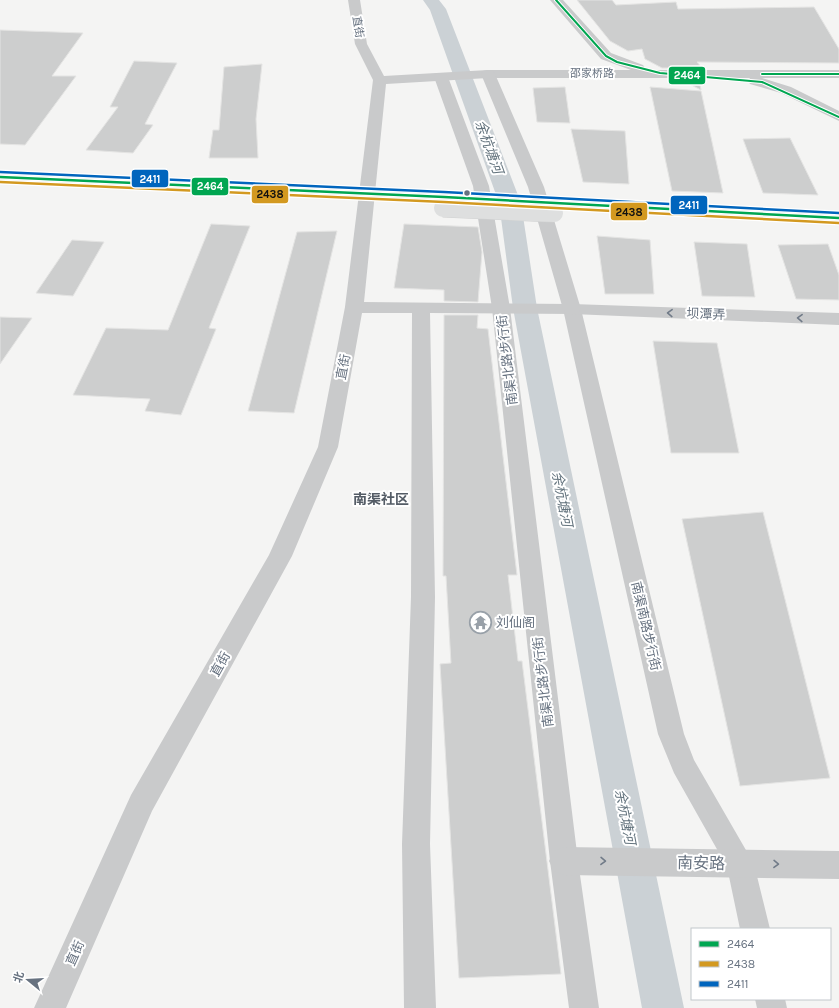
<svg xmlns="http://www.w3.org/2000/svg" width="839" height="1008" viewBox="0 0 839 1008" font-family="Karla,'Noto Sans SC',sans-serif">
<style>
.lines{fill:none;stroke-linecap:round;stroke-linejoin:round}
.canal{fill:#cbd1d5;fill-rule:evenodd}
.building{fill:#cdcece;stroke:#e4e4e3}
.secondary-casing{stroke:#d1d2d2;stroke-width:2}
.pedestrian{fill:#c9cacb;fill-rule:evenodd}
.minor{fill:#c9cacb;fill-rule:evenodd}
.tertiary{fill:#c9cacb;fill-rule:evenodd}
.secondary{fill:#dedfdf;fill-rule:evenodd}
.secondary-bridge-casing{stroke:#d1d2d2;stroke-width:19;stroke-linecap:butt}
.secondary-bridge{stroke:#dedfdf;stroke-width:18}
.bus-1-far1-casing{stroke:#fff;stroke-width:4}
.bus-1-casing{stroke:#fff;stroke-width:5}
.bus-2-casing{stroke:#fff;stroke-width:5}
.bus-3-casing{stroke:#fff;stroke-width:5}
.bus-1-far1{stroke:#00a651;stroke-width:2}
.bus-1{stroke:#00a651;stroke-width:2.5}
.bus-2{stroke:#d39920;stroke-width:2.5}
.bus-3{stroke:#0065bd;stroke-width:2.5}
.oneway{stroke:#717b88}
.bus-dot{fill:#677280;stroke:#fff;stroke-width:1.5}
.labels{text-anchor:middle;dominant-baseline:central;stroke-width:4;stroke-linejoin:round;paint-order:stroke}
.far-street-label{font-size:11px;fill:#677280;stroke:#fff}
.street-label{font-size:13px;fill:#677280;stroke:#fff}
.poi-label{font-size:13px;fill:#677280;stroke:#fff;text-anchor:start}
.water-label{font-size:14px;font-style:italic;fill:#63737d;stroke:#fff}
.neighbourhood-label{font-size:14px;font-weight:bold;fill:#545c66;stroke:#fff}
.near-street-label{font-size:16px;fill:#677280;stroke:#fff}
.line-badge{stroke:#fff;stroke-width:1.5}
.badge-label{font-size:11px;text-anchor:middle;font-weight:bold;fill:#fff}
.pale-badge-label{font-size:11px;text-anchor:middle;font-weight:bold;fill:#111}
</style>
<rect width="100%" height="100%" fill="#f4f4f3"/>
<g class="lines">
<!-- canal -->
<path class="canal" d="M423,0h16l7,9 75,194 16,105 147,700h-42l-129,-700 -14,-105 -69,-193z"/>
</g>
<!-- building -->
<g class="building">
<path d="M577,0h35l4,5 60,-3 2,7 136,-2 25,42v14l-142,-1 5,6h-40l-17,-9 -3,-10 -14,2 -18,-10z"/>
<path d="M0,30l83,3 -31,43h24l-51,69 -25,-1z"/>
<path d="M134,61l43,2 -32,61 8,1 -20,28 -47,-3 32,-43h-8z"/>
<path d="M262,64l-6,55 2,39h-49l4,-28h6l5,-63z"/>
<path d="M682,80h17l2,10z"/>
<path d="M565,87l5,36 -33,-1 -4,-34z"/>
<path d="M650,87l51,4 22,102 -51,-2z"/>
<path d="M571,129l54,2 4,53 -46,-2z"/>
<path d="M790,138l28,57 -55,-2 -20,-54z"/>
<path d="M211,224l39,2 -41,102 7,1 -35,86 -36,-4 5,-12 -77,-4 33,-67 62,2z"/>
<path d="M404,224l74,3 4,25 -4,50 -34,-1v-11l-50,-2z"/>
<path d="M337,231l-43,182 -46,-2 49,-179z"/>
<path d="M597,236l53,4 4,54h-49z"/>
<path d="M72,240l32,2 -31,54 -37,-3z"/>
<path d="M694,242l53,2 8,53 -53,-1z"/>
<path d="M828,244l11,31v25l-43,-1 -18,-54z"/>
<path d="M444,315h34l-1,13 11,1 29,246h-9l10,86h4l39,313 -102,4 -19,-314 11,-1 -5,-87h-3z"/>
<path d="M0,317l32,1 -32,46z"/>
<path d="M653,341l64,2 22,110h-68z"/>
<path d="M763,512l67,266 -90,8 -58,-267z"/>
</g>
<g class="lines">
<defs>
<g id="secondary">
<path d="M0,172l444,20 6,2 2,3 -2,3 -6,2 -444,-20z"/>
<path d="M554,198l285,15v10l-291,-17 -2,-3 2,-3z"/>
</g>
</defs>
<!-- secondary casing -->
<use href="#secondary" class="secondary-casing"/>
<!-- pedestrian -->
<g class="pedestrian">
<path d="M501,303l6,1 3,4 68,553 21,147h-30l-19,-147 -58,-553 3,-4z"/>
<path d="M572,304l6,1 3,4 103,425 10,26 60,104 16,65h-30l-13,-62 -53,-94 -16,-39 -95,-425 3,-4z"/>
<path d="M755,999h30l2,9h-30z"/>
</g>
<!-- minor -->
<path class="minor" d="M348,0h12l7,44 17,32 104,-6h143l-30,-11 -51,-59h13l48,53 32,12 2,3 -2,2h196v8h-77l29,9 48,24v10l-58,-28 -31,-9 -2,-3 2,-3h-262l-102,6 -22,218 208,2 267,9v12l-267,-11 -142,-1 5,284 -5,247 6,164h-32l-2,-164 9,-247 1,-284h-50l-24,134 -46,109 -140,255 -86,197h-32l97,-213 138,-240 49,-108 27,-140 28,-227 -18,-36z"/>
<!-- tertiary -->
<g class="tertiary">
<path d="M488,70l5,1 2,3 49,113 37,122 -3,4 -6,1 -6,-1 -3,-4 -35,-122 -47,-113 2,-3z"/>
<path d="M441,73l5,1 2,3 41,109 21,122 -3,4 -6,1 -6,-1 -3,-4 -19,-122 -39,-109 2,-3z"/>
<path d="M564,847l275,4v28l-275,-4 -10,-4 -5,-10 5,-10z"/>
</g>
<!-- secondary -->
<use href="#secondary" class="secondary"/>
<defs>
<path id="secondary-bridge" d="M443,208l111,5"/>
</defs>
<!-- secondary-bridge casing -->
<use href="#secondary-bridge" class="secondary-bridge-casing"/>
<!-- secondary-bridge -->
<use href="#secondary-bridge" class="secondary-bridge"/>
<defs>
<g id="bus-1-far1">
<path d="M556,0l50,56 11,6 43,11 102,9 77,35"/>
<path d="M762,74h77"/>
</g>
<path id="bus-1" d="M0,177l444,20 395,21"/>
<path id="bus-2" d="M0,182l444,20 395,21"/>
<path id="bus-3" d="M0,172l444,20 395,21"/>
</defs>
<!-- bus-1-far1 casing -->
<use href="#bus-1-far1" class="bus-1-far1-casing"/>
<!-- bus-1 casing -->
<use href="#bus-1" class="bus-1-casing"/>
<!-- bus-2 casing -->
<use href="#bus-2" class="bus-2-casing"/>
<!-- bus-3 casing -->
<use href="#bus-3" class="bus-3-casing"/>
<!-- bus-1-far1 -->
<use href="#bus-1-far1" class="bus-1-far1"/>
<!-- bus-1 -->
<use href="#bus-1" class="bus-1"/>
<!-- bus-2 -->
<use href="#bus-2" class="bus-2"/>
<!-- bus-3 -->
<use href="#bus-3" class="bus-3"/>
</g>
<!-- one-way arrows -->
<defs><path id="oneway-chevron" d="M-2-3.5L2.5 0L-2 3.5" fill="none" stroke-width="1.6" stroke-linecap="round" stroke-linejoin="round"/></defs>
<g class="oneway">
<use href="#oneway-chevron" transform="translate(670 313) rotate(-178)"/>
<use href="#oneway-chevron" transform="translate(800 318) rotate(-178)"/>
<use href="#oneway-chevron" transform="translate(603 861) rotate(1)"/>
<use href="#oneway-chevron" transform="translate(776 864) rotate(1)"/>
</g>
<!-- icons -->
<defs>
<symbol id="temple-ring" viewBox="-11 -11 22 22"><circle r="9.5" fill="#fff" stroke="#98a0a8" stroke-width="1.5"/><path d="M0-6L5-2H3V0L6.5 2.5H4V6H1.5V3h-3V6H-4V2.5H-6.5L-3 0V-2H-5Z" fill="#98a0a8"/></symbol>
</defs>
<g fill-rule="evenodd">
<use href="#temple-ring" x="468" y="610" width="25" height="25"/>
</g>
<!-- markers -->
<circle class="bus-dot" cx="467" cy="193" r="3.5"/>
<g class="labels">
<!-- far-street labels -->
<g class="far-street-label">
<text transform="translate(358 27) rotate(81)">直街</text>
<text x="592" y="73">邵家桥路</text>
</g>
<!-- street labels -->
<g class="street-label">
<text transform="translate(706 314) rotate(2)">坝潭弄</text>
<text transform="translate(507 360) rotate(-97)">南渠北路步行街</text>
<text transform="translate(343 367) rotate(-79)">直街</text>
<text transform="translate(646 626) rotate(77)">南渠南路步行街</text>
<text transform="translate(220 664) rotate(-61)">直街</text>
<text transform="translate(543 682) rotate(-97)">南渠北路步行街</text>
<text transform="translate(75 953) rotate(-66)">直街</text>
</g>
<!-- poi labels -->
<g class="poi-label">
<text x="496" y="622">刘仙阁</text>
</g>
<!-- water labels -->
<g class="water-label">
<text transform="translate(489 147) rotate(70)">余杭塘河</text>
<text transform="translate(562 499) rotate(79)">余杭塘河</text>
<text transform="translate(625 817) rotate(79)">余杭塘河</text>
</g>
<!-- neighbourhood labels -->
<g class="neighbourhood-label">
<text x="381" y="499">南渠社区</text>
</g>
<!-- near-street labels -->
<g class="near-street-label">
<text transform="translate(701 863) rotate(1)">南安路</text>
</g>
</g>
<g class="line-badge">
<rect x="668" y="66" width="38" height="19" rx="4" fill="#00a651"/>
<rect x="131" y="169" width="38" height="19" rx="4" fill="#0065bd"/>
<rect x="191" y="177" width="38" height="19" rx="4" fill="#00a651"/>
<rect x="251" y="185" width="38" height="19" rx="4" fill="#d39920"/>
<rect x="670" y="195" width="38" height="20" rx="4" fill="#0065bd"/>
<rect x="610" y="202" width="38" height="19" rx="4" fill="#d39920"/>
</g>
<g class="badge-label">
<text x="687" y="79">2464</text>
<text x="150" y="183">2411</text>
<text x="210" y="190">2464</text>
<text x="689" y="209">2411</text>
</g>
<g class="pale-badge-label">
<text x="270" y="198">2438</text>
<text x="629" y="216">2438</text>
</g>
<!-- legend -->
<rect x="691" y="928" width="140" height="72" fill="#ffffff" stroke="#c2c7cc"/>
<rect x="699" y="941" width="20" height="6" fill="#00a651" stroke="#c2c7cc"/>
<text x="727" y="948" font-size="12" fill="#677280">2464</text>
<rect x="699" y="961" width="20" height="6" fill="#d39920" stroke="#c2c7cc"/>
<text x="727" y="968" font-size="12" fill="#677280">2438</text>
<rect x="699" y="981" width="20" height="6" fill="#0065bd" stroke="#c2c7cc"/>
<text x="727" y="988" font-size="12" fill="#677280">2411</text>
<!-- north arrow -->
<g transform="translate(28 980) rotate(288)" stroke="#ffffff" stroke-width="3" paint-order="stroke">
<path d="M0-3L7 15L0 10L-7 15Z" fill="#677280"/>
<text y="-6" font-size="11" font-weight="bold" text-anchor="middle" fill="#677280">北</text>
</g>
</svg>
